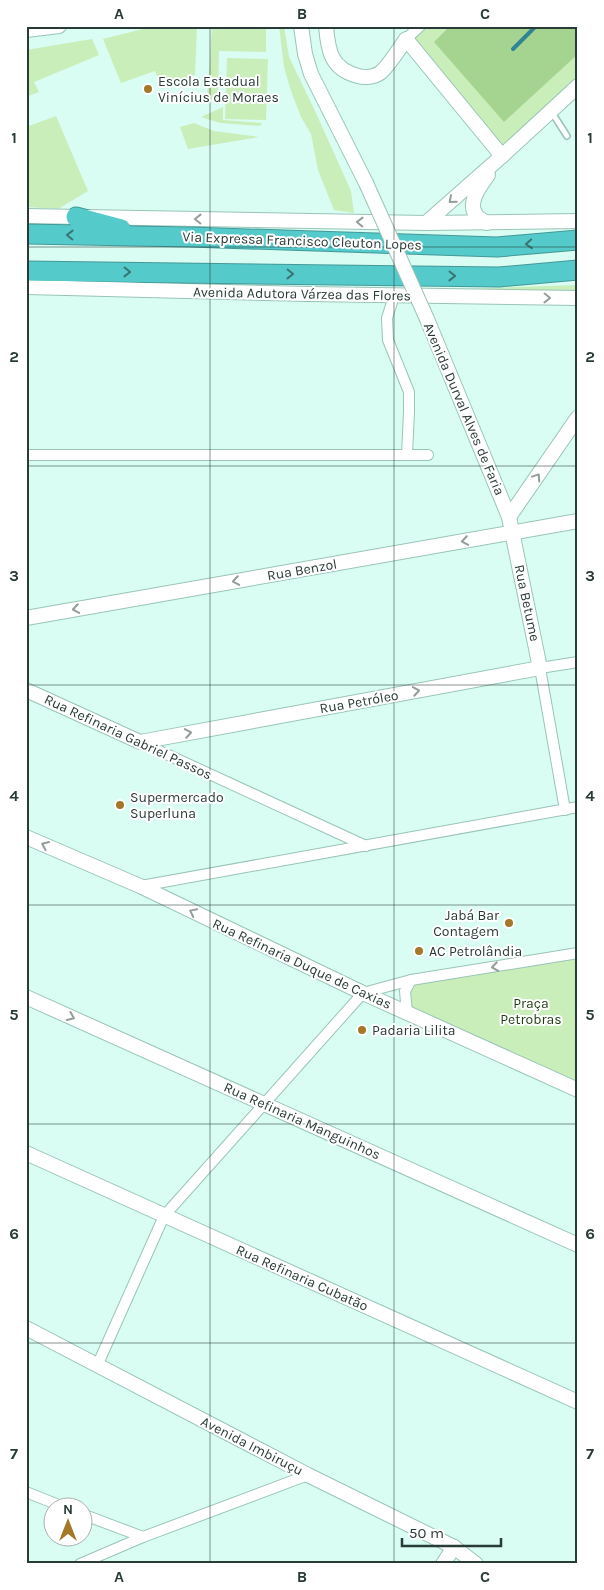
<svg xmlns="http://www.w3.org/2000/svg" width="604" height="1590" viewBox="0 0 604 1590" font-family="Karla,sans-serif">
<style>
.green{fill:#c9eeba}
.forest{fill:#a5d491}
.lines{fill:none;stroke-linecap:round;stroke-linejoin:round}
.stream{stroke:#318494;stroke-width:4}
.lane-casing{stroke:#99c4b8;stroke-width:8}
.street-casing{stroke:#99c4b8;stroke-width:12}
.secondary-casing{stroke:#99c4b8;stroke-width:16}
.highway-casing{stroke:#459897;stroke-width:21}
.lane{stroke:#fff;stroke-width:5}
.street{stroke:#fff;stroke-width:10}
.secondary{stroke:#fff;stroke-width:14}
.highway{stroke:#54cacb;stroke-width:19}
.secondary-bridge-casing{stroke:#99c4b8;stroke-width:16;stroke-linecap:butt}
.secondary-bridge{stroke:#fff;stroke-width:14}
.oneway{stroke:#949d9a}
.oneway2{stroke:#3a7472}
.grid{fill:none;stroke:#293b36;stroke-width:1;stroke-opacity:0.55}
.poi-dot{fill:#a47729;stroke:#fff;stroke-width:2}
.labels{text-anchor:middle;dominant-baseline:central;stroke-width:4;stroke-linejoin:round;paint-order:stroke}
.poi-label{font-size:14px;fill:#293b36;stroke:#fff;text-anchor:start}
.street-label{font-size:14px;fill:#293b36;stroke:#fff}
.park-label{font-size:14px;fill:#1f3d10;stroke:#fff}
.neatline{fill:none;stroke:#293b36;stroke-width:2}
.grid-label{font-size:16px;text-anchor:middle;font-weight:bold;fill:#293b36}
</style>
<rect width="100%" height="100%" fill="#d9fdf3"/>
<!-- green -->
<g class="green">
<path d="M155,26h42l-2,49 -33,14 -7,-18 -34,12 -18,-44z"/>
<path d="M212,26h54v26l-47,-1 -1,50 -11,-2z"/>
<path d="M279,26h5l5,31 27,56 35,78 3,22 -20,-3 -16,-40 -7,-36 -10,-17 -10,-26 -7,-24z"/>
<path d="M427,26h151v56l-76,67 -90,-109z"/>
<path d="M92,39l7,16 -65,27 5,10 -13,5v-47z"/>
<path d="M227,58l41,1 -2,61 -41,-1z"/>
<path d="M223,107v13l39,3 -2,3 -40,-3 -19,-6z"/>
<path d="M56,116l32,75 -30,18 -32,-2v-80z"/>
<path d="M194,123l20,8 45,6 -71,12 -8,-22z"/>
<path d="M578,285v7l-156,-2z"/>
<path d="M578,956v130l-167,-79 -3,-14 5,-10z"/>
</g>
<!-- forest -->
<path class="forest" d="M450,26h128v28l-74,68 -70,-80z"/>
<g class="lines">
<!-- stream -->
<path class="stream" d="M513,49l23,-23"/>
<defs>
<path id="lane" d="M551,111l16,25"/>
<g id="street">
<path d="M406,39l14,-13"/>
<path d="M394,296l-7,22 1,22 21,52v20l-2,42"/>
<path d="M26,455h402"/>
<path d="M140,742l226,104"/>
<path d="M565,810l-25,-142 38,-6"/>
<path d="M141,886l437,-79"/>
<path d="M407,1013l-2,-22 6,-11"/>
<path d="M97,1366l67,-150 199,-223 48,-13 167,-27"/>
<path d="M26,1492l40,16"/>
<path d="M82,1514l61,23"/>
<path d="M80,1564l63,-27 165,-62"/>
</g>
<g id="secondary">
<path d="M301,26l4,28 6,20 55,109"/>
<path d="M326,26c2,25 5,43 32,50 7,2 16,1 22,-3 8,-6 20,-25 26,-34l96,117"/>
<path d="M26,30l33,-4"/>
<path d="M26,216l400,7 152,-2"/>
<path d="M426,223l76,-67 76,-70"/>
<path d="M487,223c-3,-2 -8,-4 -10,-7 -11,-12 3,-30 11,-41"/>
<path d="M26,287l282,7 270,4"/>
<path d="M509,517l69,-100"/>
<path d="M26,618l552,-97"/>
<path d="M26,690l114,52 400,-74 -31,-151 -82,-198"/>
<path d="M26,837l114,49 223,107 215,97"/>
<path d="M26,997l552,248"/>
<path d="M26,1153l552,249"/>
<path d="M26,1328l282,147 146,72 22,17"/>
<path d="M443,1564l11,-17"/>
</g>
<g id="highway">
<path d="M76,217l45,12"/>
<path d="M26,234l164,3 307,10 81,-7"/>
<path d="M26,271l473,6 79,-7"/>
</g>
</defs>
<!-- lane casing -->
<use href="#lane" class="lane-casing"/>
<!-- street casing -->
<use href="#street" class="street-casing"/>
<!-- secondary casing -->
<use href="#secondary" class="secondary-casing"/>
<!-- highway casing -->
<use href="#highway" class="highway-casing"/>
<!-- lane -->
<use href="#lane" class="lane"/>
<!-- street -->
<use href="#street" class="street"/>
<!-- secondary -->
<use href="#secondary" class="secondary"/>
<!-- highway -->
<use href="#highway" class="highway"/>
<defs>
<path id="secondary-bridge" d="M366,183l61,136"/>
</defs>
<!-- secondary-bridge casing -->
<use href="#secondary-bridge" class="secondary-bridge-casing"/>
<!-- secondary-bridge -->
<use href="#secondary-bridge" class="secondary-bridge"/>
</g>
<!-- one-way arrows -->
<defs><path id="oneway-chevron" d="M-2-3.5L2.5 0L-2 3.5" fill="none" stroke-width="1.6" stroke-linecap="round" stroke-linejoin="round" transform="scale(1.25)"/></defs>
<g class="oneway">
<use href="#oneway-chevron" transform="translate(452 200) rotate(139)"/>
<use href="#oneway-chevron" transform="translate(198 219) rotate(-179)"/>
<use href="#oneway-chevron" transform="translate(360 222) rotate(-179)"/>
<use href="#oneway-chevron" transform="translate(547 298) rotate(1)"/>
<use href="#oneway-chevron" transform="translate(537 477) rotate(-56)"/>
<use href="#oneway-chevron" transform="translate(465 541) rotate(170)"/>
<use href="#oneway-chevron" transform="translate(236 581) rotate(170)"/>
<use href="#oneway-chevron" transform="translate(76 609) rotate(170)"/>
<use href="#oneway-chevron" transform="translate(416 691) rotate(-10)"/>
<use href="#oneway-chevron" transform="translate(188 733) rotate(-10)"/>
<use href="#oneway-chevron" transform="translate(45 845) rotate(-156)"/>
<use href="#oneway-chevron" transform="translate(193 912) rotate(-154)"/>
<use href="#oneway-chevron" transform="translate(495 967) rotate(171)"/>
<use href="#oneway-chevron" transform="translate(71 1017) rotate(24)"/>
</g>
<g class="oneway2">
<use href="#oneway-chevron" transform="translate(70 235) rotate(-179)"/>
<use href="#oneway-chevron" transform="translate(529 244) rotate(175)"/>
<use href="#oneway-chevron" transform="translate(127 272) rotate(1)"/>
<use href="#oneway-chevron" transform="translate(290 274) rotate(1)"/>
<use href="#oneway-chevron" transform="translate(452 276) rotate(1)"/>
</g>
<!-- grid -->
<path class="grid" d="M210,26v1538M394,26v1538M26,247h552M26,466h552M26,685h552M26,905h552M26,1124h552M26,1343h552"/>
<!-- markers -->
<g class="poi-dot">
<circle cx="148" cy="89" r="5"/>
<circle cx="120" cy="805" r="5"/>
<circle cx="509" cy="923" r="5"/>
<circle cx="419" cy="951" r="5"/>
<circle cx="362" cy="1030" r="5"/>
</g>
<g class="labels">
<!-- poi labels -->
<g class="poi-label">
<text x="158" y="81">Escola Estadual<tspan x="158" dy="16">Vinícius de Moraes</tspan></text>
<text x="130" y="797">Supermercado<tspan x="130" dy="16">Superluna</tspan></text>
<text x="499" y="915" text-anchor="end">Jabá Bar<tspan x="499" dy="16">Contagem</tspan></text>
<text x="429" y="951">AC Petrolândia</text>
<text x="372" y="1030">Padaria Lilita</text>
</g>
<!-- street labels -->
<g class="street-label">
<text transform="translate(302 241) rotate(2)">Via Expressa Francisco Cleuton Lopes</text>
<text transform="translate(302 294) rotate(1)">Avenida Adutora Várzea das Flores</text>
<text transform="translate(464 409) rotate(67)">Avenida Durval Alves de Faria</text>
<text transform="translate(302 570) rotate(-10)">Rua Benzol</text>
<text transform="translate(527 603) rotate(78)">Rua Betume</text>
<text transform="translate(359 702) rotate(-10)">Rua Petróleo</text>
<text transform="translate(128 737) rotate(25)">Rua Refinaria Gabriel Passos</text>
<text transform="translate(302 964) rotate(25)">Rua Refinaria Duque de Caxias</text>
<text transform="translate(302 1121) rotate(24)">Rua Refinaria Manguinhos</text>
<text transform="translate(302 1278) rotate(24)">Rua Refinaria Cubatão</text>
<text transform="translate(252 1446) rotate(27)">Avenida Imbiruçu</text>
</g>
<!-- park labels -->
<g class="park-label">
<text x="531" y="1003">Praça<tspan x="531" dy="16">Petrobras</tspan></text>
</g>
</g>
<!-- border -->
<rect width="604" height="1590" fill="none" stroke="#ffffff" stroke-width="55"/>
<!-- north arrow -->
<g transform="translate(68 1522)"><circle r="24" fill="#ffffff" stroke="#a9b1af"/>
<path d="M0-4L9 19L0 12L-9 19Z" fill="#a47729"/>
<text y="-8" font-size="14" font-weight="bold" text-anchor="middle" fill="#293b36">N</text>
</g>
<!-- scale -->
<path d="M402 1538v8h99v-8" fill="none" stroke="#293b36" stroke-width="2.5"/>
<text x="409" y="1538" font-size="15" fill="#293b36" stroke="#ffffff" stroke-width="4" paint-order="stroke">50 m</text>
<rect x="28" y="28" width="548" height="1534" class="neatline"/>
<g class="grid-label">
<text x="119" y="19">A</text>
<text x="302" y="19">B</text>
<text x="485" y="19">C</text>
<text x="14" y="143">1</text>
<text x="590" y="143">1</text>
<text x="14" y="362">2</text>
<text x="590" y="362">2</text>
<text x="14" y="581">3</text>
<text x="590" y="581">3</text>
<text x="14" y="801">4</text>
<text x="590" y="801">4</text>
<text x="14" y="1020">5</text>
<text x="590" y="1020">5</text>
<text x="14" y="1239">6</text>
<text x="590" y="1239">6</text>
<text x="14" y="1459">7</text>
<text x="590" y="1459">7</text>
<text x="119" y="1582">A</text>
<text x="302" y="1582">B</text>
<text x="485" y="1582">C</text>
</g>
</svg>
